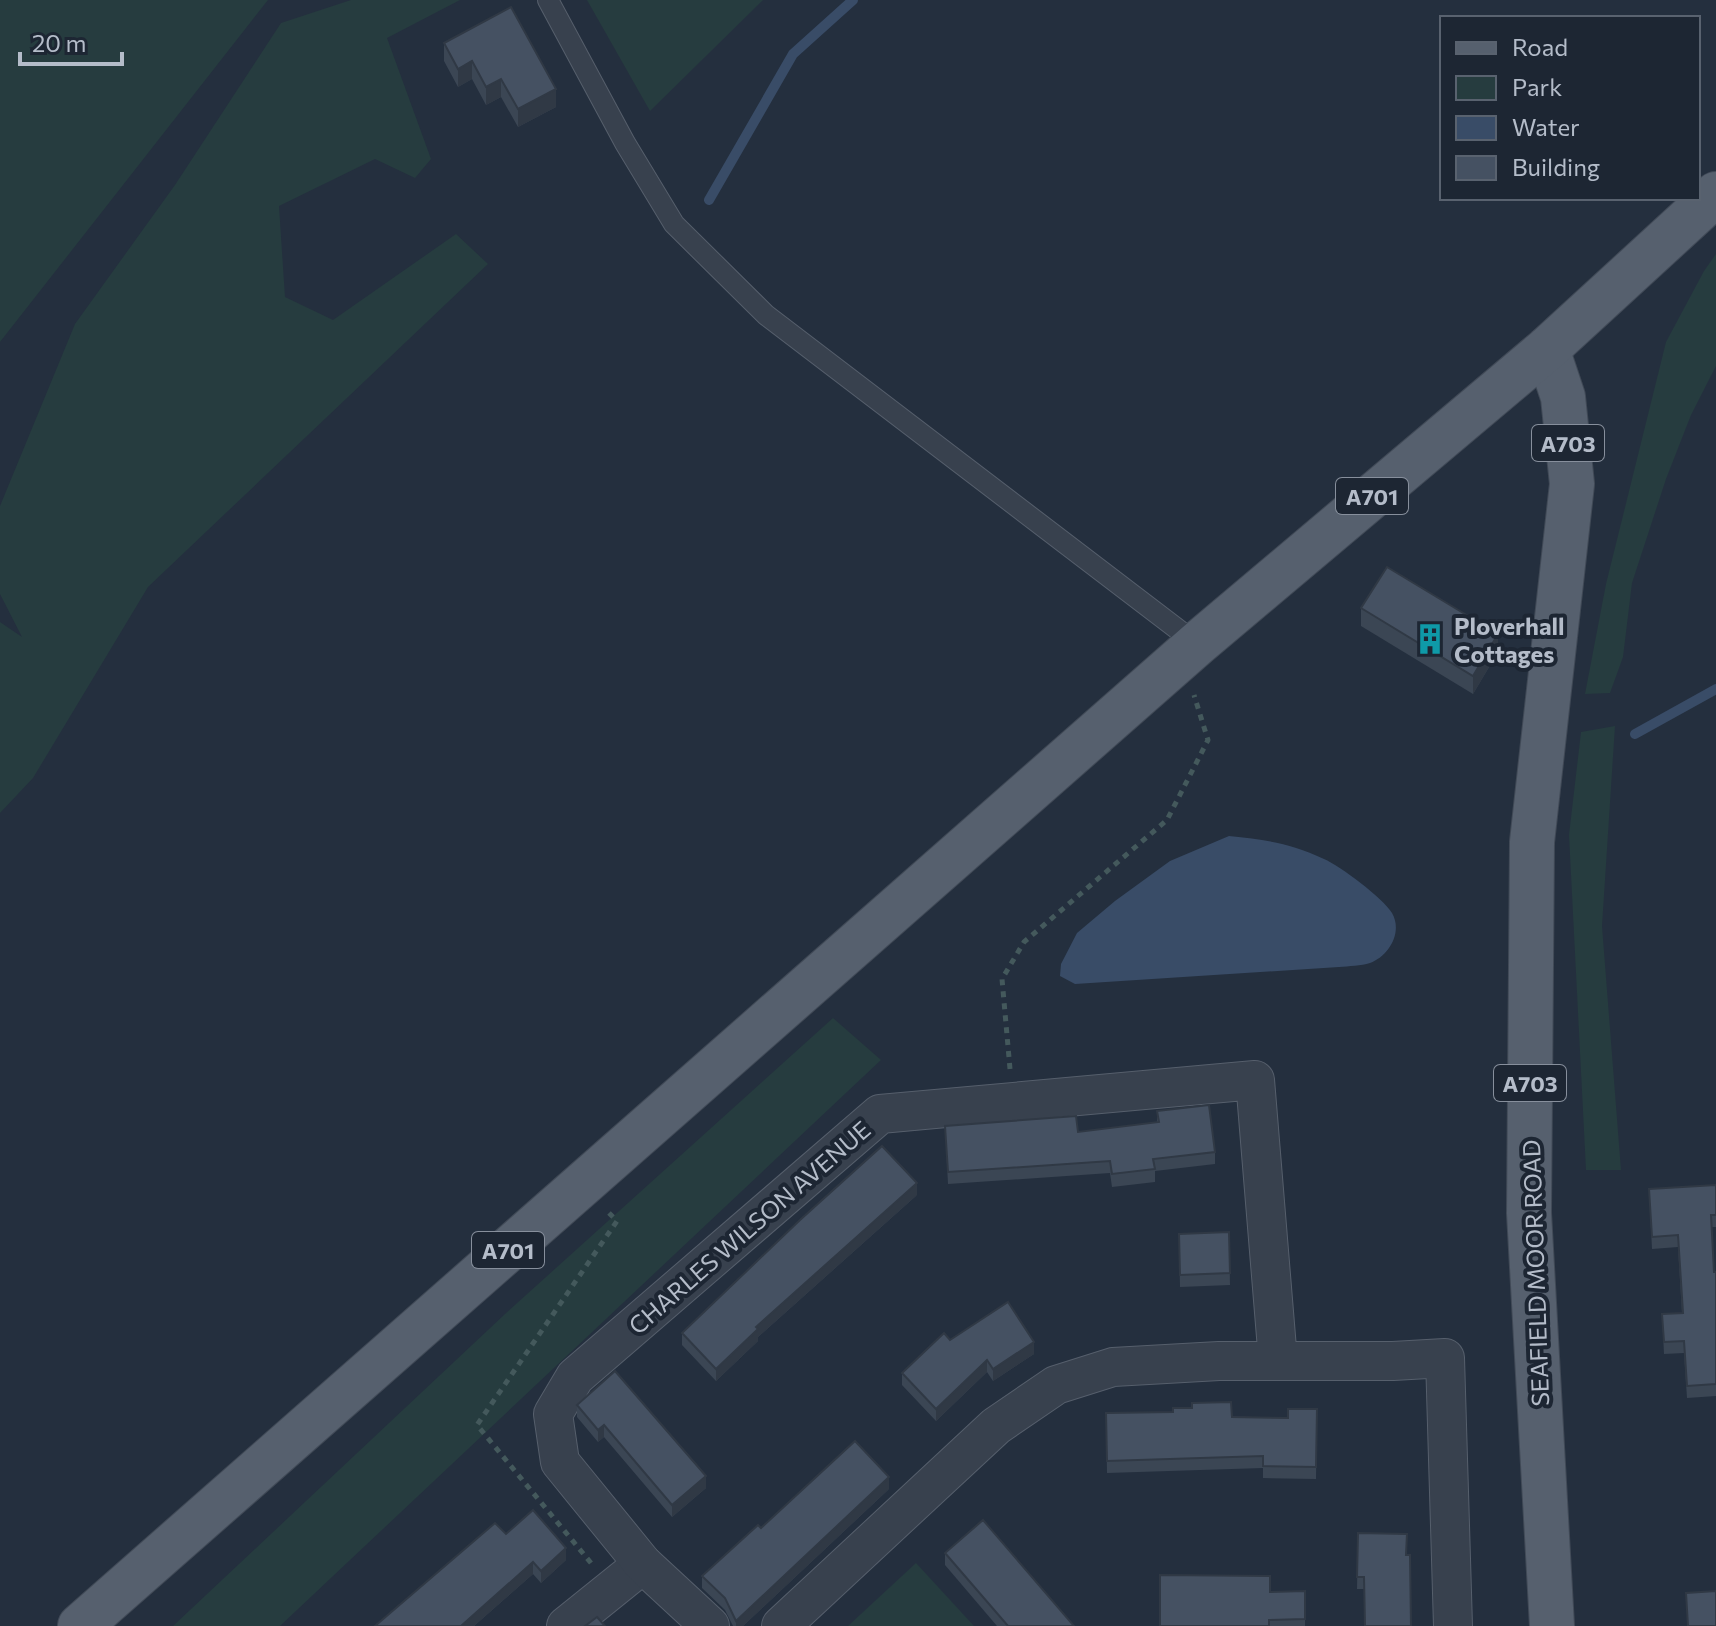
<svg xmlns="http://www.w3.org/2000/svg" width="1716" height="1626" viewBox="0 0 1716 1626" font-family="Commissioner,sans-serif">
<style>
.green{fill:#263c3f}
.water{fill:#394c67}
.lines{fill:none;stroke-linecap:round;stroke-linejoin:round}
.stream{stroke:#394c67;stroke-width:10}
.service-casing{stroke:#565f6c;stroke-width:22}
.minor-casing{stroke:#565f6c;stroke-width:40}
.primary-casing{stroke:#414a57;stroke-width:46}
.path{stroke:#44595c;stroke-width:5;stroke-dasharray:6 6;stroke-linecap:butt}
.service{stroke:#38414e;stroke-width:20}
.minor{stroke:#38414e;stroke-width:38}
.primary{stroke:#56606e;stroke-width:44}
.wall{fill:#3b4654}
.shaded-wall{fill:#303945}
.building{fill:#455162;stroke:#303945;stroke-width:2}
.labels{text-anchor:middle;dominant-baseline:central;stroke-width:8;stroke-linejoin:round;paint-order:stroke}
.shield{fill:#1d2633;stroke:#878f9c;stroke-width:2}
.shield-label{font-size:22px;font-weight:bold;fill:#b4bcc9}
.poi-label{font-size:24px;font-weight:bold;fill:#b4bcc9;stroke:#1d2633;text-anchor:start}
.street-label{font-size:24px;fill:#b4bcc9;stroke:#1d2633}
</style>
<rect width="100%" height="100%" fill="#242f3e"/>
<!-- green -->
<g class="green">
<path d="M0,0h268l-268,342z"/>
<path d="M351,0h109l-73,38 44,121 -16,19 -40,-19 -96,47 6,91 48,23 123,-86 32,30 -340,323 -115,191 -33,35v-191l22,15 -22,-43v-88l75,-182 100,-139 106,-162z"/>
<path d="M587,0h176l-113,111z"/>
<path d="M1716,254v112l-25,49 -25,64 -34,104 -9,74 -13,36 -25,1 21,-110 60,-242 38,-71z"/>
<path d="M1615,726l-13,200 19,244h-35l-17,-335 12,-103z"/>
<path d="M833,1018l48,42 -601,566h-107l332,-312z"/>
<path d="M916,1563l58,63h-126z"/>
</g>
<!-- water -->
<path class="water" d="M1229,836c37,4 61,7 95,23 16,7 59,39 68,54 11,19 -3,43 -22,50 -9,3 -21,3 -31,4l-264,17 -15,-8 1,-12 16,-31 38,-32 55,-40z"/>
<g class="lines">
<!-- stream -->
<g class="stream">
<path d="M709,200l84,-146 60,-54"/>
<path d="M1635,734l81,-45"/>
</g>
<defs>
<path id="service" d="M548,0l77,143 49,81 92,91 431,329"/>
<g id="minor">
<path d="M566,1626l77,-62"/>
<path d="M710,1626l-67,-62 -83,-102 -7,-48 22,-37 305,-263 375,-34 23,281"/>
<path d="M781,1626l215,-200 60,-41 57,-18 106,-6h174l52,-3 8,268"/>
</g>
<g id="primary">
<path d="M1547,349l16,48 9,87 -40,358 -3,371 23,413"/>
<path d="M80,1626l1117,-982 350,-295 169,-155"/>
</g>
</defs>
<!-- service casing -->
<use href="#service" class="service-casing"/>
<!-- minor casing -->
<use href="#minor" class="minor-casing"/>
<!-- primary casing -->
<use href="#primary" class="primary-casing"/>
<!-- path -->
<g class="path">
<path d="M1010,1069l-8,-90 22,-37 143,-122 41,-80 -14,-45"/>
<path d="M591,1563l-114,-138 140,-204 -8,-8"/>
</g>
<!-- service -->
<use href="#service" class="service"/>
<!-- minor -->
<use href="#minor" class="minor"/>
<!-- primary -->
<use href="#primary" class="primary"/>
</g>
<!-- wall -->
<g class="wall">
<path d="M444,43l112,64 -38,20 -17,-30 -15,8 -14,-26 -14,8 -14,-26z"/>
<path d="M1361,608l137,44 -25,42 -112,-68z"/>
<path d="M1157,1111l58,41v12l-60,7v11l-43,5 -2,-14 -162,11 -3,-58 133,6 79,-10z"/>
<path d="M1716,1185v42h-5l3,45h2v124l-29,2 -3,-45 -20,1 -2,-40 20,-1 -4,-66 -26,2 -3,-60z"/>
<path d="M917,1195l-159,142v4l-42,40 -34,-36v-12z"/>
<path d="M1229,1232l1,53 -50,2 -1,-53z"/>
<path d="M950,1340l84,14 -41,27 -6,-9 -51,49 -34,-36v-12z"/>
<path d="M577,1405l129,83 -34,29 -68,-80 -6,5 -21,-25z"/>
<path d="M1317,1409l-1,70 -53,-1v-10l-156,5 -1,-60 182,5z"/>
<path d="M889,1489l-146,137h-10l-8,-16 -23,-22v-12l59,-48z"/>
<path d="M1358,1533l49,1 -43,55h-7z"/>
<path d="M506,1534l60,26 -25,23 -8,-9 -59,52h-99z"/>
<path d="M945,1553l129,73h-77l-52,-61z"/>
<path d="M1305,1591v35h-145l110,-34z"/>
</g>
<!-- shaded-wall -->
<g class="shaded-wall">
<path d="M472,61v18l-14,8v-18z"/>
<path d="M501,79v18l-15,8v-18z"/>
<path d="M556,89v18l-38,20v-18z"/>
<path d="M1498,634v18l-25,42v-18z"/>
<path d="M917,1183v12l-159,142v4l-42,40v-12l40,-42z"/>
<path d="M1034,1342v12l-41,27v-12z"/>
<path d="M987,1360v12l-51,49v-12z"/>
<path d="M604,1425v12l-6,5v-12z"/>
<path d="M706,1476v12l-34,29v-12z"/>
<path d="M889,1477v12l-146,137h-7v-5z"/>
<path d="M566,1548v12l-25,23v-12z"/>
<path d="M533,1562v12l-59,52h-13z"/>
</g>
<!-- building -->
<g class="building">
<path d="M511,7l45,82 -38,20 -17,-30 -15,8 -14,-26 -14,8 -14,-26z"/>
<path d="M1387,567l111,67 -25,42 -112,-68z"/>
<path d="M1209,1105l6,47 -62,7 2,10 -43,5 -2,-13 -162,11 -3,-46 131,-10 2,16 81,-10 -2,-11z"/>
<path d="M882,1146l35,37 -161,144 2,2 -42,40 -34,-36 118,-113z"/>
<path d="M1716,1185v30h-5l3,57h2v112l-29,2 -3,-45 -20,1 -2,-28 21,-1 -5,-78 -26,2 -3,-48z"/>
<path d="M1229,1232l1,41 -50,2 -1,-41z"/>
<path d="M1008,1302l26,40 -41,27 -6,-9 -51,49 -34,-36 42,-40 6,7z"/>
<path d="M615,1371l91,105 -34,29 -68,-80 -6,5 -21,-25z"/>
<path d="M1231,1402l1,15 56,1v-9h29l-1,58 -53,-1v-10l-156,5 -1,-48 67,-1v-4h19v-5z"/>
<path d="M855,1441l34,36 -153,144 -11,-23 -23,-22 56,-51 3,3z"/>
<path d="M533,1510l33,38 -25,23 -8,-9 -72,64h-86l120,-103 11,11z"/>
<path d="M983,1520l91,106h-66l-63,-73z"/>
<path d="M1358,1533l49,1 -1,21h4l1,71h-46l-1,-49h-7z"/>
<path d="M1160,1575l110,1v16l35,-1v28l-36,1v6h-109z"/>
<path d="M1716,1591v35h-28l-2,-33z"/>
<path d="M597,1617l8,9h-20z"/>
</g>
<!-- icons -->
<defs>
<symbol id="building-bare" viewBox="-9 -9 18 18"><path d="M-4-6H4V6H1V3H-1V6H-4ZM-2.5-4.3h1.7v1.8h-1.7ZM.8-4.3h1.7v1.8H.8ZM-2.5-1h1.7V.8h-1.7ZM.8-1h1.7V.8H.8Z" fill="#0f9aa8" stroke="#1d2633" stroke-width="2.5" paint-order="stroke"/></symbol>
</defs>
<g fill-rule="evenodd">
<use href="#building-bare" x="1408" y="617" width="44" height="44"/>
</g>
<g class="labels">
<!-- shield labels -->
<g class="shield">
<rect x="1532" y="425" width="72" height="36" rx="6"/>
<rect x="1336" y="478" width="72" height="36" rx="6"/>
<rect x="1494" y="1065" width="72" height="36" rx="6"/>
<rect x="472" y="1232" width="72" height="36" rx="6"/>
</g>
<g class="shield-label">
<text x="1568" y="443">A703</text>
<text x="1372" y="496">A701</text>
<text x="1530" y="1083">A703</text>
<text x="508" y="1250">A701</text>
</g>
<!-- poi labels -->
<g class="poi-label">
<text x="1454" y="625">Ploverhall<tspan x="1454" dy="28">Cottages</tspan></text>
</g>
<!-- street labels -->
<g class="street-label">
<text transform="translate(749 1227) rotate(-41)">CHARLES WILSON AVENUE</text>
<text transform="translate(1535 1273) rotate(-92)">SEAFIELD MOOR ROAD</text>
</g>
</g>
<!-- legend -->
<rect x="1440" y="16" width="260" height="184" fill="#1d2633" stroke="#59626f" stroke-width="2"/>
<rect x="1456" y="42" width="40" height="12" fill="#56606e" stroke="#59626f" stroke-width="2"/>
<text x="1512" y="56" font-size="24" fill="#b4bcc9">Road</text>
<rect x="1456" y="76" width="40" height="24" fill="#263c3f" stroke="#59626f" stroke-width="2"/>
<text x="1512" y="96" font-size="24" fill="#b4bcc9">Park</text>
<rect x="1456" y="116" width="40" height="24" fill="#394c67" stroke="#59626f" stroke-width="2"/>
<text x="1512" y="136" font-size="24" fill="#b4bcc9">Water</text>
<rect x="1456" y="156" width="40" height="24" fill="#455162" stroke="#59626f" stroke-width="2"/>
<text x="1512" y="176" font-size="24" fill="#b4bcc9">Building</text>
<!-- scale -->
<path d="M20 52v12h102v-12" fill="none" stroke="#b4bcc9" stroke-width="4"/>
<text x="32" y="52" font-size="24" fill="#b4bcc9" stroke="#1d2633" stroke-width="6" paint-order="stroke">20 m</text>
</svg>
